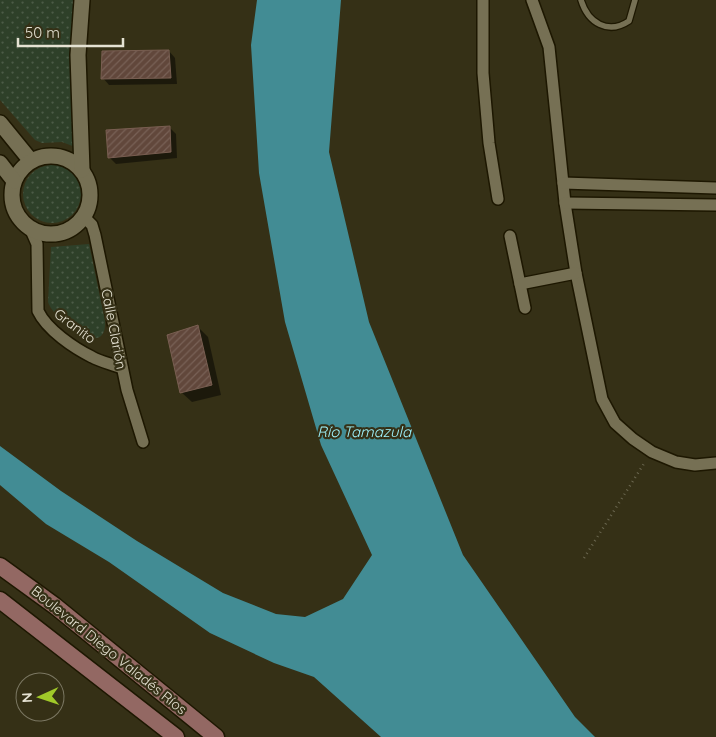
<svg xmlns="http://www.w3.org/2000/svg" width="716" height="737" viewBox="0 0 716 737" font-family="Quicksand,sans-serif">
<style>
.grass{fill:url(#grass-dots)}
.water{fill:#428c94}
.shadow{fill:#0007}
.building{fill:url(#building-hatch);stroke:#795e51}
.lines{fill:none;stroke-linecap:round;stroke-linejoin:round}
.service-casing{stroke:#1d1701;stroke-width:8}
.minor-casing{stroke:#1d1701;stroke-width:14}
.tertiary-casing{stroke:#1d1701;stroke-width:18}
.secondary-casing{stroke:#1d1701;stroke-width:19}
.path{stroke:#6b6750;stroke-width:2.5;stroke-dasharray:1 4;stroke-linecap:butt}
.service{stroke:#767054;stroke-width:5.5}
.minor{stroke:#767054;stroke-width:11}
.tertiary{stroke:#767054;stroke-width:15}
.secondary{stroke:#936863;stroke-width:16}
.labels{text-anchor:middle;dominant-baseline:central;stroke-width:4.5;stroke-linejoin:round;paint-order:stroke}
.street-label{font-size:14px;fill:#e5e2d3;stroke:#353016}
.water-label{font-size:15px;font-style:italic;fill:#9ff4fe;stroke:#353016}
</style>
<defs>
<pattern id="grass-dots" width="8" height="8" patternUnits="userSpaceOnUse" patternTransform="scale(1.25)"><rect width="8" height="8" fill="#2e4029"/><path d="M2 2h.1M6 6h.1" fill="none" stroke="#4c5b47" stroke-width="1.8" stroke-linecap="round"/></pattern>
<pattern id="building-hatch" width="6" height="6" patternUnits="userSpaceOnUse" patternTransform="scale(1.25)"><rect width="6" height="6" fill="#61473b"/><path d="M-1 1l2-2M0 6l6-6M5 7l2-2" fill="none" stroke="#786156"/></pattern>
</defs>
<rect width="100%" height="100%" fill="#353016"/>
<!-- grass -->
<g class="grass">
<path d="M0,0h82l-7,147 -13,-5 -20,1 -7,-3 -35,-40z"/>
<circle cx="52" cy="194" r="29"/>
<path d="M89,244l16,77c2,41 -52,-2 -57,-19l3,-55z"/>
</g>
<!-- water -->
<path class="water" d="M257,0h84l-12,152 40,170 94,233 112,162 20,20h-214l-67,-60 -40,-14 -64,-30 -101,-71 -63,-38 -46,-39v-39l61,45 76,50 86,52 53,21 29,3 38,-18 29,-44 -51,-110 -36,-123 -26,-149 -8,-128z"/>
<!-- shadow -->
<g class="shadow">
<path d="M169,51l6,7 2,26 -68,1 -6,-7z"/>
<path d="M169,127l7,7 1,24 -61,6 -7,-7z"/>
<path d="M198,327l10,10 13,58 -29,7 -11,-10z"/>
</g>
<!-- building -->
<g class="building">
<path d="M169,50l2,28 -70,1 1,-28z"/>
<path d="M170,126l1,26 -63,6 -2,-28z"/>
<path d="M198,325l14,60 -32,8 -13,-58z"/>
</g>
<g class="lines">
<defs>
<path id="service" d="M581,0c7,23 27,35 48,21l6,-21"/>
<g id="minor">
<path d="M483,0v73l6,70 9,56"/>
<path d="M532,0l17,47 16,156 11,70 26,126 13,24 18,16 19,13 24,10 19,3 21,-2"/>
<path d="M563,183l153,5"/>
<path d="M565,203l151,2"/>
<path d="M84,217l8,8 3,10 32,155 16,52"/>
<path d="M30,228l7,16 1,67c9,19 36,37 54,46 9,5 20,7 30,11"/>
<path d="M510,236l15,72"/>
<path d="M520,284l56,-11"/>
</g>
<g id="tertiary">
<path d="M0,123l31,38"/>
<circle cx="51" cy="195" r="39"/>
<path d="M0,163l14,18"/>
<path d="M82,170l-4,-115 4,-55"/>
</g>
<g id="secondary">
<path d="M0,566l55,40 161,131"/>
<path d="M0,600l176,137"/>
</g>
</defs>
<!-- service casing -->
<use href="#service" class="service-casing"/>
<!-- minor casing -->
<use href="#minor" class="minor-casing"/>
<!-- tertiary casing -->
<use href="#tertiary" class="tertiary-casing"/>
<!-- secondary casing -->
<use href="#secondary" class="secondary-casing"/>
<!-- path -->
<path class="path" d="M584,558l61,-96"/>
<!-- service -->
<use href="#service" class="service"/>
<!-- minor -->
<use href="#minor" class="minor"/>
<!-- tertiary -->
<use href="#tertiary" class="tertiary"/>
<!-- secondary -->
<use href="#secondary" class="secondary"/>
</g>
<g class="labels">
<!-- street labels -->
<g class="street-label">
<text transform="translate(75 326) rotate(37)">Granito</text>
<text transform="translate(114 329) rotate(79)">Calle Clarión</text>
<text transform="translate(109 650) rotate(39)">Boulevard Diego Valadés Ríos</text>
</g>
<!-- water labels -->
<g class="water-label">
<text x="364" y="431">Río Tamazula</text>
</g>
</g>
<!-- north arrow -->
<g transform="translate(40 697) rotate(267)"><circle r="24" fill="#353016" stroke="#7b7762"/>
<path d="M0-4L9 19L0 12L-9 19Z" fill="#a1c929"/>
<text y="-8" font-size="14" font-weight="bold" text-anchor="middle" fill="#e5e2d3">N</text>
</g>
<!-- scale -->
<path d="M18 38v8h105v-8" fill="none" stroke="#e5e2d3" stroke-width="2.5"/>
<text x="25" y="38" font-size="15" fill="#e5e2d3" stroke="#353016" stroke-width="4" paint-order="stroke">50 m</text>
</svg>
